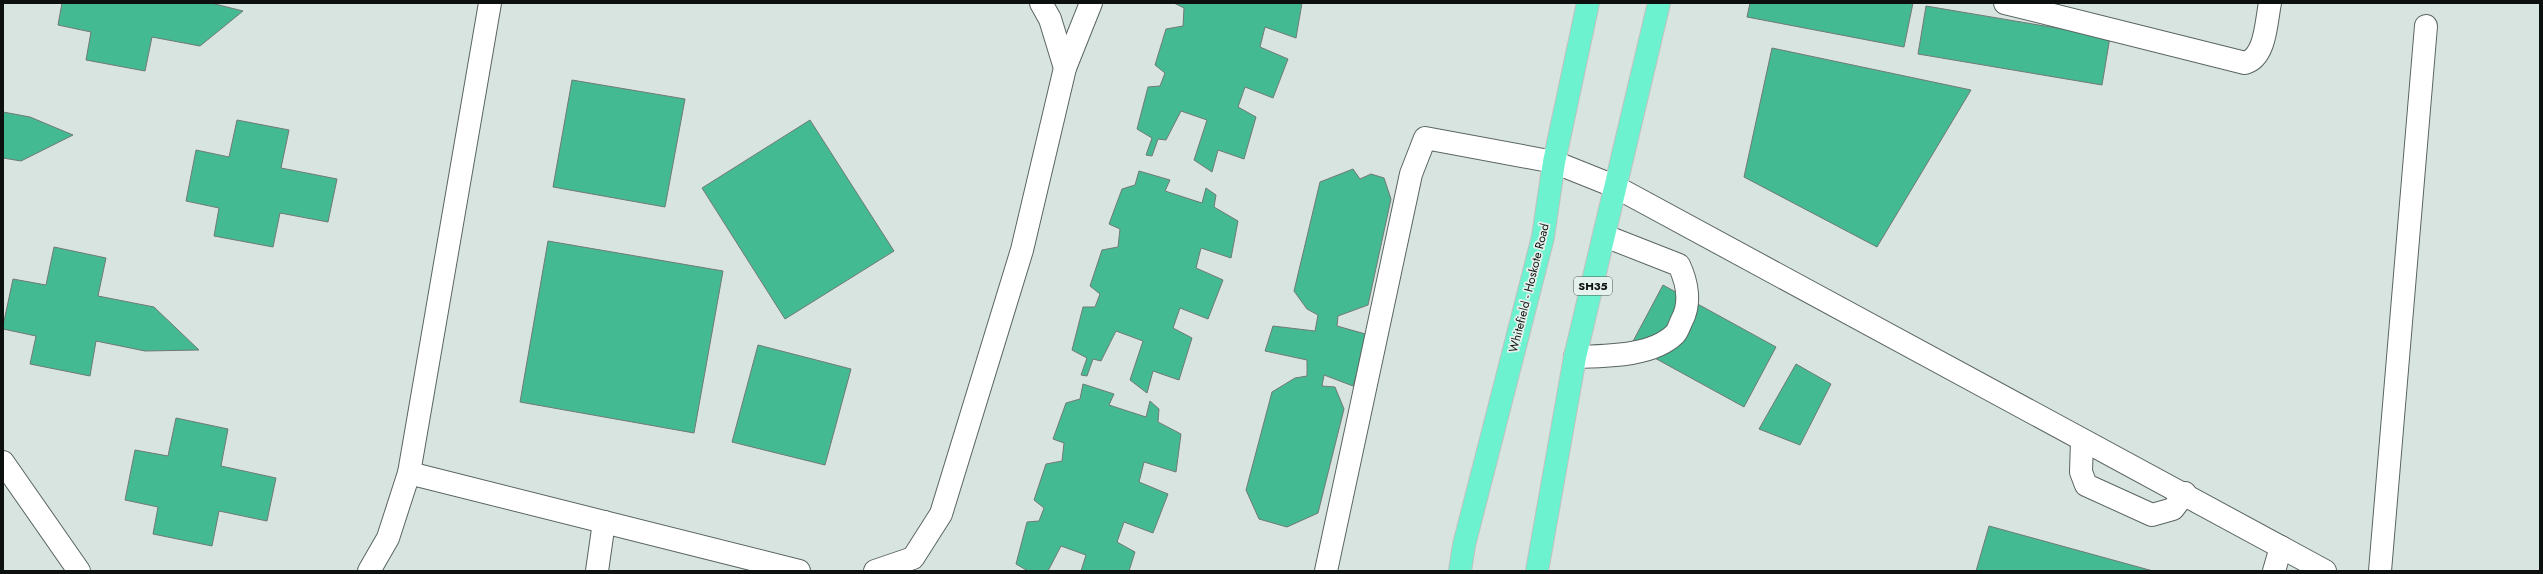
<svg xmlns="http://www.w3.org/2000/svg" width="2543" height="574" viewBox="0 0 2543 574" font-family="Jost,sans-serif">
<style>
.building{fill:#44ba92;stroke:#707a75}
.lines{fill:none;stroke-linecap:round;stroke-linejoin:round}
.minor-casing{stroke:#5a6560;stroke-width:24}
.major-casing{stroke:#c0c1c0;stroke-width:24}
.minor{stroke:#fff;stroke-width:22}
.major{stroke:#6df2d0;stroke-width:22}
.labels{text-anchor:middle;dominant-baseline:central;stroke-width:3.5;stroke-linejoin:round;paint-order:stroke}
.shield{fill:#e5f1ec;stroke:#4d5451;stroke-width:1}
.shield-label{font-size:11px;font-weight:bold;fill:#0c100e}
.street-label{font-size:12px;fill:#0c100e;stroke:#e5f1ec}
</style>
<rect width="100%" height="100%" fill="#d8e4df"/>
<!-- building -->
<g class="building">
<path d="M62,3h149l32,8 -43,35 -48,-9 -7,34 -59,-11 5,-28 -33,-7z"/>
<path d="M1302,3l-6,35 -31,-11 -5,20 28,12 -15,39 -28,-11 -7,20 18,10 -12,42 -26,-9 -6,22 -18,-12 13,-40 -26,-9 -15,29 -8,-1 -6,17 -6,-1 6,-17 -15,-9 11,-42 12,-1 5,-13 -10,-8 11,-36 17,-3 1,-18 -10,-5z"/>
<path d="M1750,3h163l-9,44 -157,-30z"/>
<path d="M1926,6l184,31 -8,48 -184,-31z"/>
<path d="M1772,48l199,42 -94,157 -133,-70z"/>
<path d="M572,80l113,19 -20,108 -112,-20z"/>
<path d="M3,112l27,5 43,18 -52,26 -18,-3z"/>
<path d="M237,120l52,10 -8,38 56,11 -9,43 -48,-9 -7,34 -59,-11 5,-28 -33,-7 10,-51 33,7z"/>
<path d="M810,120l84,131 -109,68 -83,-131z"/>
<path d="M1353,169l7,10 11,-5 13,4 7,21 -23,106 -30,11 -1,10 32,9 -16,51 -29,-11 -2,11 13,1 9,22 -26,104 -31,14 -28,-8 -13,-29 26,-98 23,-14 12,-2v-16l-42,-9 8,-25 42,5 3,-16 -11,-6 -13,-18 26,-109z"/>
<path d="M1139,171l31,9 -5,11 37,12 4,-15 10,7 -2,12 24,14 -7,37 -30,-10 -5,20 27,12 -15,39 -28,-11 -7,20 19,10 -13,42 -26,-9 -6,22 -17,-13 13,-39 -27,-10 -15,30 -8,-2 -6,17 -6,-1 6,-17 -15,-8 11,-43h12l5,-13 -10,-8 12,-36 16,-3 2,-18 -11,-5 13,-35 13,-4z"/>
<path d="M548,241l175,30 -29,162 -174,-31z"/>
<path d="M54,247l52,11 -8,38 56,11 45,43 -54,1 -49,-10 -6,35 -60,-12 6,-28 -33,-7v-3l10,-47 33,6z"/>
<path d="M1663,285l113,62 -32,60 -113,-62z"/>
<path d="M758,345l93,24 -26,96 -93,-23z"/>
<path d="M1796,364l35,20 -31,61 -41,-16z"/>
<path d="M1083,384l31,10 -5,11 37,12 4,-16 9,8 -1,13 23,12 -5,38 -32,-10 -5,20 29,12 -15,39 -29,-11 -7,20 18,10 -6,19h-48l5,-16 -25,-9 -13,25h-20l-12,-7 11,-42 12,-1 5,-13 -10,-8 12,-36 16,-3 2,-18 -11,-4 13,-36 14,-4z"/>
<path d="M176,418l52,11 -7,37 55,12 -9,43 -48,-10 -7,35 -59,-12 5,-27 -33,-7 10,-50 33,6z"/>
<path d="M1989,526l164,45h-177z"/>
</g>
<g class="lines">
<defs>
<g id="minor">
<path d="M1041,3l9,16 15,49"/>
<path d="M2005,3l240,60c21,-6 21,-41 25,-60"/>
<path d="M1575,357c29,-1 77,0 100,-23 3,-3 5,-10 7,-14 9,-17 5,-38 -3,-55l-74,-29"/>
<path d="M2082,441l-1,31 5,13 66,30 21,-6 12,-16"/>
<path d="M3,462l76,109"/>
<path d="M409,473l390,98"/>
<path d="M369,571l19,-33 21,-65 81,-470"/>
<path d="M597,571l7,-49"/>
<path d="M875,571l38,-13 28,-44 81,-264 43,-182 26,-65"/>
<path d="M1326,571l85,-397 14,-36 129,24 60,24 711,385"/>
<path d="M2274,571l7,-24"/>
<path d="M2380,571l46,-545"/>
</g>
<g id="major">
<path d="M1460,571l4,-26 79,-308 11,-75 34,-159"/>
<path d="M1537,571l38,-214 84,-354"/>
</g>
</defs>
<!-- minor casing -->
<use href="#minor" class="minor-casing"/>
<!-- major casing -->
<use href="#major" class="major-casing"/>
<!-- minor -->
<use href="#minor" class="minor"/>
<!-- major -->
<use href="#major" class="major"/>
</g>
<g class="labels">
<!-- shield labels -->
<rect class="shield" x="1574" y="277" width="38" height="18" rx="3"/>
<g class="shield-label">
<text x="1593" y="286">SH35</text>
</g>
<!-- street labels -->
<g class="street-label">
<text transform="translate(1529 288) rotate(-76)">Whitefield - Hoskote Road</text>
</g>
</g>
<!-- border -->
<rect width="2543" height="574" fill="none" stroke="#0c100e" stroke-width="8"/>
</svg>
